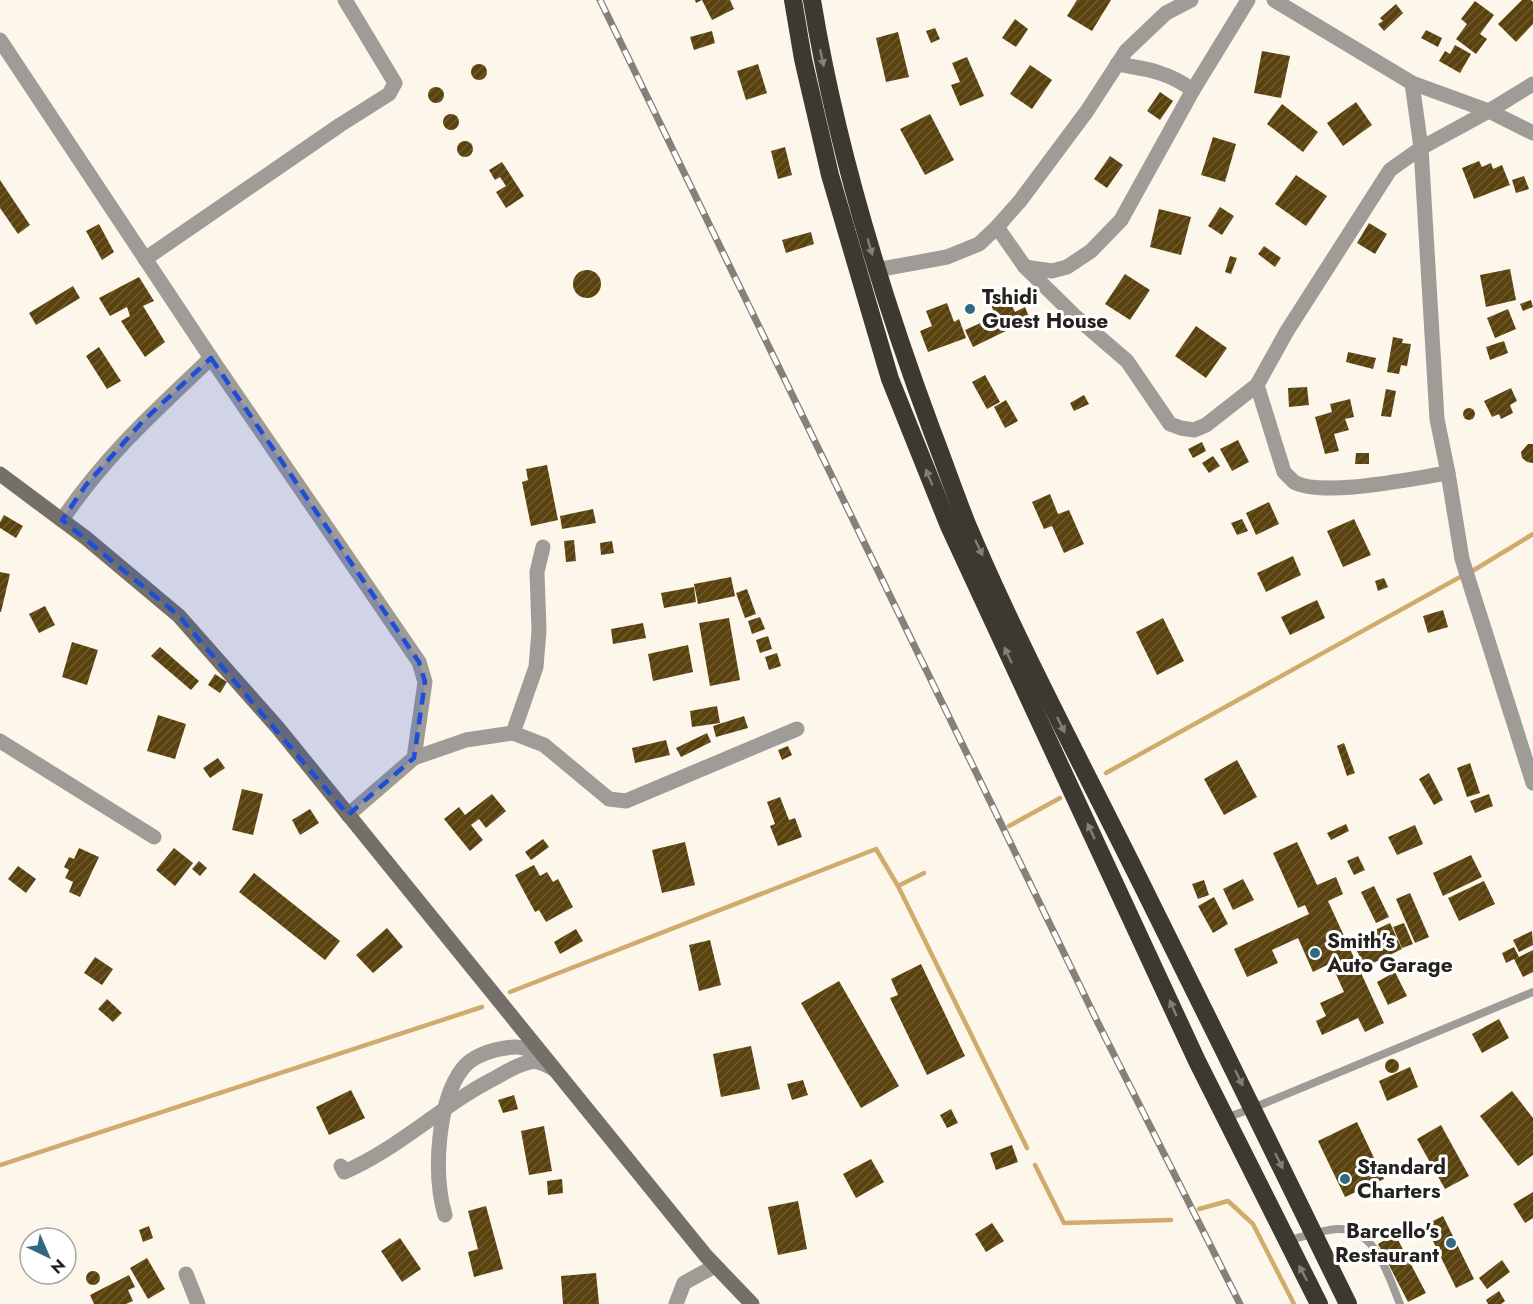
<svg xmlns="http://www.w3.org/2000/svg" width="1533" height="1304" viewBox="0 0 1533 1304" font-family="Jost,sans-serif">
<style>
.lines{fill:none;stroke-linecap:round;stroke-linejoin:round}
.stream{stroke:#cfac6c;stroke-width:4.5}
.building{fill:url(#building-hatch)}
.lane{stroke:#9f9c97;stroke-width:8}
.street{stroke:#9f9c97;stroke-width:15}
.secondary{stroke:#747069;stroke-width:15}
.highway{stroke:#3e3930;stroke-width:18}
.rail-casing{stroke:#858078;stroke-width:7}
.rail{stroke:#fff;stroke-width:4.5;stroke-dasharray:14;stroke-linecap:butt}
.oneway{fill:#827e78}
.marked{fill:#1d4ed8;fill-opacity:0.2;stroke:#1d4ed8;stroke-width:4.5;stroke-dasharray:12 8;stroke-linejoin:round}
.poi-dot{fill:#316882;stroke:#fff;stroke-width:2}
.labels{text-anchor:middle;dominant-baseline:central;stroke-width:6;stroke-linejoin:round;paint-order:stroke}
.poi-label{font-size:21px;font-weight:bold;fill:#25221e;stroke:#fff;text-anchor:start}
</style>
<defs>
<pattern id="building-hatch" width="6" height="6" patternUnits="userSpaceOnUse" patternTransform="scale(1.5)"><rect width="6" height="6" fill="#5a420e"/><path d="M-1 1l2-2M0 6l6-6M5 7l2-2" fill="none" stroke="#6e5b31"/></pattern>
</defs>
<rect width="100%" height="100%" fill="#fdf6ea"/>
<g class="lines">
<!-- stream -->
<g class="stream">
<path d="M1474,570l59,-36"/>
<path d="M1106,773l354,-196"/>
<path d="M1009,826l51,-28"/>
<path d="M898,886l26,-13"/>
<path d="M510,992l366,-143 22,37 129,262"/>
<path d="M0,1165l482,-158"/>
<path d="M1035,1165l29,58 107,-3"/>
<path d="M1199,1209l29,-8 25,23 41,80"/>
</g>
</g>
<!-- building -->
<g class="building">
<path d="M695,0h35l4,9 -22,11 -10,-20 -6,3z"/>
<path d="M1077,0h34l-19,31 -25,-15z"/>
<path d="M1522,0h9l2,2v22l-17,18 -18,-18z"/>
<path d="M1475,1l19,14 -14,19 7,5 -11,15 -20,-15 11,-15 -6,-5z"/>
<path d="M1396,4l7,9 -19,18 -6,-7 5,-3 -3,-3z"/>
<path d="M1015,19l13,10 -12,18 -14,-9z"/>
<path d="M935,28l5,11 -9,4 -5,-12z"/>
<path d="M1426,30l16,8 -4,9 -17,-9z"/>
<path d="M712,31l3,12 -21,7 -4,-13z"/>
<path d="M898,32l11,45 -23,5 -10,-44z"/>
<path d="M1455,45l16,9 -11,19 -21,-12 6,-10 5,3z"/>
<path d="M1262,51l28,5 -9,42 -27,-5z"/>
<path d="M967,57l17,39 -24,10 -9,-21 9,-3 -8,-19z"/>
<path d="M758,64l9,29 -21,7 -9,-29z"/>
<circle cx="479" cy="72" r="8"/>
<path d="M1030,65l22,15 -20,29 -22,-15z"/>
<circle cx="436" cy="95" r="8"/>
<path d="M1160,92l13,9 -13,19 -13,-9z"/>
<path d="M1356,102l16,23 -29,21 -16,-23z"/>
<path d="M1282,104l36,28 -15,20 -36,-28z"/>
<path d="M930,114l24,46 -29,15 -25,-46z"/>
<circle cx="451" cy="122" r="8"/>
<path d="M1213,137l23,7 -11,38 -24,-7z"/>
<circle cx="465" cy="149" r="8"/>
<path d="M785,147l7,28 -14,4 -7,-28z"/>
<path d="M1110,156l13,9 -16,23 -13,-9z"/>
<path d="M1479,161l3,6 9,-4 2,6 9,-4 8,20 -36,14 -12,-31z"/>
<path d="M502,162l22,34 -18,12 -10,-16 10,-6 -6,-9 -5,3 -6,-10z"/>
<path d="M1296,175l31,21 -21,30 -31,-22z"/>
<path d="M1524,176l5,13 -13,4 -4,-13z"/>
<path d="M0,180l30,45 -12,9 -18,-26z"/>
<path d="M1220,207l14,9 -12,19 -14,-9z"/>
<path d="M1159,209l32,8 -10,38 -31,-8z"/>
<path d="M1369,223l18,11 -12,20 -18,-11z"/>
<path d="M99,224l15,28 -12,8 -16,-29z"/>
<path d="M811,232l3,12 -28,9 -4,-13z"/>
<path d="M1264,246l17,12 -6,9 -17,-13z"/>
<path d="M1230,256l7,2 -6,16 -6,-2z"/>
<path d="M1510,269l6,31 -30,7 -6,-32z"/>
<circle cx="587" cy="284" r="14"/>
<path d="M1125,274l25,16 -20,30 -25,-16z"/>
<path d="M139,277l15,24 -11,5 22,36 -20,15 -24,-36 9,-5 -3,-9 -17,9 -11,-18z"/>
<path d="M73,286l7,12 -44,27 -7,-12z"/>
<path d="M1007,295l8,17 10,-5 5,12 -57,28 -8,-17 31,-14 -6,-13z"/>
<path d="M1531,300l2,7 -10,4 -3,-7z"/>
<path d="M947,303l7,19 5,-3 7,19 -38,14 -8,-21 12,-5 -6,-15z"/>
<path d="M1508,309l8,20 -21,9 -8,-20z"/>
<path d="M1196,326l31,22 -21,30 -31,-22z"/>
<path d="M1393,337l10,2 -1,4 9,1 -4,22 -6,-1 -2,9 -12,-2z"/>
<path d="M1504,341l4,12 -18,7 -4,-13z"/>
<path d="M99,347l22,34 -14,8 -21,-33z"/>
<path d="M1348,352l28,6 -3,11 -27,-7z"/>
<path d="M985,375l15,27 -13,7 -15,-27z"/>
<path d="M1307,387l2,18 -20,2 -1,-19z"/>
<path d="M1511,388l6,13 -7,4 3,8 -12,6 -2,-5 -7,3 -8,-16z"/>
<path d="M1386,389l10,2 -5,26 -10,-1z"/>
<path d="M1084,395l5,9 -15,7 -4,-8z"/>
<path d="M1350,399l4,18 -9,2 4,11 -15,4 5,17 -14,3 -10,-37 17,-5 -2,-8z"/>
<path d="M1006,400l12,21 -13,7 -11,-21z"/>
<circle cx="1469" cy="414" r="6"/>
<path d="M1238,440l11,22 -17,9 -12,-22z"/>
<path d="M1202,442l4,9 -13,7 -5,-9z"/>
<path d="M1528,444h5v19l-6,-1 -5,-4 -1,-6z"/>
<path d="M1356,453h13v11h-14z"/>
<path d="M1213,456l7,10 -11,7 -7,-10z"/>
<path d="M547,465l11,55 -27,6 -9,-44 6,-2 -2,-11z"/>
<path d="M1050,494l8,20 11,-4 15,34 -20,9 -12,-27 -8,3 -12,-27z"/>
<path d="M1269,502l10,22 -23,11 -10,-22z"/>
<path d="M593,509l3,14 -34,6 -2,-13z"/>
<path d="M4,515l19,11 -7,12 -16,-10v-6z"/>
<path d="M1242,519l6,12 -11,4 -6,-12z"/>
<path d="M1354,519l17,36 -28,12 -16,-36z"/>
<path d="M574,540l2,21 -10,1 -2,-21z"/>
<path d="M612,541l2,12 -13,2 -1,-12z"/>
<path d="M1293,556l8,19 -35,17 -9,-19z"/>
<path d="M0,572l10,2 -9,38h-1z"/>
<path d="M731,577l4,19 -37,8 -4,-20z"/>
<path d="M1384,578l4,9 -10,4 -3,-10z"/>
<path d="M694,587l2,15 -32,6 -3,-15z"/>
<path d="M747,589l9,25 -11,4 -9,-25z"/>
<path d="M1317,600l8,18 -35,17 -9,-18z"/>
<path d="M45,606l10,19 -16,8 -10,-19z"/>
<path d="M1443,610l5,17 -20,6 -5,-17z"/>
<path d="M760,617l5,12 -13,5 -4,-13z"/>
<path d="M729,618l11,62 -30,6 -11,-63z"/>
<path d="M1163,618l21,43 -27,14 -21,-43z"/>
<path d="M643,623l3,15 -33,6 -2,-15z"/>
<path d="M768,636l4,13 -12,4 -4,-13z"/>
<path d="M72,642l26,8 -11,35 -25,-8z"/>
<path d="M688,645l5,27 -40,9 -5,-27z"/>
<path d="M160,647l39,34 -8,9 -40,-34z"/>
<path d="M777,653l4,13 -12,4 -4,-13z"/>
<path d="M215,674l12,8 -7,11 -12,-8z"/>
<path d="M717,706l3,17 -28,4 -2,-16z"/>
<path d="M158,715l28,9 -11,35 -28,-8z"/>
<path d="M744,716l4,12 -32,9 -3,-11z"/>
<path d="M707,733l4,9 -30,15 -5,-9z"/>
<path d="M666,740l4,15 -35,8 -3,-15z"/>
<path d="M1344,743l11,30 -8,3 -10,-30z"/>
<path d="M788,746l4,9 -10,5 -4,-10z"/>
<path d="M218,758l7,10 -15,10 -7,-10z"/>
<path d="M1237,760l20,37 -33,18 -20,-36z"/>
<path d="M1470,763l10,30 -13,4 -10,-29z"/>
<path d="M1429,773l14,27 -9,5 -15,-26z"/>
<path d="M242,789l21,5 -10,41 -21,-5z"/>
<path d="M492,794l14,17 -20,17 -7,-9 -8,6 12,15 -13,11 -26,-32 15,-12 6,8z"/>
<path d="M1489,794l4,12 -18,7 -5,-12z"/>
<path d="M780,797l9,23 6,-2 7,19 -24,9 -8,-20 5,-2 -8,-22z"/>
<path d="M310,809l9,14 -19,12 -8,-15z"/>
<path d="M1346,824l3,7 -18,9 -4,-7z"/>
<path d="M1415,825l8,19 -26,11 -9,-18z"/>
<path d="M543,839l6,8 -18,13 -6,-8z"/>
<path d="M685,842l10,43 -33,8 -10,-43z"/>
<path d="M1297,842l20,43 19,-8 7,17 -15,7 56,122 -19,9 -7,-14 -36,17 -6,-14 10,-5 -6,-13 24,-11 -13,-29 -18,9 -15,-34 -26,12 6,13 -31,14 -13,-28 75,-35 -4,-9 -7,3 -25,-55z"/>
<path d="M79,848l20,9 -19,40 -11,-5 4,-10 -8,-4 4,-8 -5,-3 5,-10 5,2z"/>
<path d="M174,848l19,15 -18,23 -19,-16z"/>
<path d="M1471,855l11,22 -39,19 -10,-23z"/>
<path d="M1358,856l7,14 -11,5 -7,-14z"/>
<path d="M199,861l8,7 -7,8 -8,-7z"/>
<path d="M534,865l6,11 7,-4 6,10 5,-3 15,28 -27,15 -7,-12 -4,2 -20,-37z"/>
<path d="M18,866l18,13 -10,14 -18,-14z"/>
<path d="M254,873l86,68 -15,19 -86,-68z"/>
<path d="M1243,879l11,21 -21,10 -10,-21z"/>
<path d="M1204,880l5,15 -11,4 -6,-15z"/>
<path d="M1484,881l11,23 -36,17 -11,-23z"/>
<path d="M1374,886l15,31 -13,6 -15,-31z"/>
<path d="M1410,893l19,44 -14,6 -19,-44z"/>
<path d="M1214,897l14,27 -15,9 -15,-27z"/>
<path d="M1390,923l12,26 -37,18 -13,-26z"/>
<path d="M1404,923l9,21 -11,4 -9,-21z"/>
<path d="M387,928l16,19 -30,26 -17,-18z"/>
<path d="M576,929l7,12 -23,13 -6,-12z"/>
<path d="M1532,931l1,14 -14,7 -6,-12z"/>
<path d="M710,940l11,45 -22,6 -10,-46z"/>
<path d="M1514,947l5,10 14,-7v22l-10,5 -9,-18 -8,4 -4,-10z"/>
<path d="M95,957l18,12 -11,16 -18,-12z"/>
<path d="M921,964l44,92 -38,19 -37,-77 8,-3 -7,-16z"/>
<path d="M1395,972l12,24 -19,9 -11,-23z"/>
<path d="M839,981l60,105 -38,22 -60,-105z"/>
<path d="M107,999l15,14 -9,9 -15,-13z"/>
<path d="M1499,1019l10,19 -27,15 -10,-19z"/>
<path d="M751,1046l9,43 -39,8 -8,-43z"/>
<circle cx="1392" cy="1066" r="7"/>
<path d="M1410,1067l8,20 -31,14 -8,-20z"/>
<path d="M803,1080l5,15 -16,5 -5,-16z"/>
<path d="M351,1090l14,28 -36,17 -13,-28z"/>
<path d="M1512,1091l21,27v37l-15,11 -38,-50z"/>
<path d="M514,1095l4,14 -15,4 -5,-13z"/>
<path d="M951,1109l7,14 -11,5 -7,-13z"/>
<path d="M1357,1122l27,57 -39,18 -27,-56z"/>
<path d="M1441,1125l28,51 -24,13 -28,-50z"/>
<path d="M544,1126l8,45 -23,4 -8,-44z"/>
<path d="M1012,1145l6,17 -22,8 -6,-17z"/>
<path d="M871,1159l13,23 -28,16 -13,-24z"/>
<path d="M562,1179l1,14 -15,2 -1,-14z"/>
<path d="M1533,1192v26l-8,5 -12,-19z"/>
<path d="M798,1201l9,48 -29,6 -10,-48z"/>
<path d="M486,1206l17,63 -29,8 -6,-25 10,-3 -10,-38z"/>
<path d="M1443,1216l31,63 -18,9 -31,-63z"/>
<path d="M992,1223l12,18 -18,11 -11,-18z"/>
<path d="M149,1226l4,12 -10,4 -4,-12z"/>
<path d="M1395,1234l31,59 -18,9 -30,-58z"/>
<path d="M400,1238l21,31 -19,13 -21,-31z"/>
<path d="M147,1258l18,31 -17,10 -18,-31z"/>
<path d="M1502,1260l8,12 -23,17 -8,-11z"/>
<circle cx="93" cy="1278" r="7"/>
<path d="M596,1273l3,31h-36l-2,-28z"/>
<path d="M129,1275l6,12 -7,3 5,11 -7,3h-32l-4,-9z"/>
<path d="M1499,1291l6,10 -4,3h-13l-2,-4z"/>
</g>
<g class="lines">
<!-- lane -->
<g class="lane">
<path d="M1226,1118l27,-10 280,-116"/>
<path d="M1286,1241c17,-4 35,-11 51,-12 39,-2 51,47 63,75"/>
</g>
<!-- street -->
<g class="street">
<path d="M1274,0l138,83 77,28 44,22"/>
<path d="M0,40l211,318 208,304 6,20 -11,76"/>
<path d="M1117,64c31,5 51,8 76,26"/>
<path d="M1412,83l9,65 16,271 11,54 14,86 71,224"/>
<path d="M997,227l28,40 51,50 51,44 43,63 11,4 13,2 12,-5 51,-40 30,-54 103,-161 31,-22 68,-37 44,-27"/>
<path d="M145,259l195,-134 49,-31 6,-11 -50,-83"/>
<path d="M1025,267l27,4 15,-4 24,-16 30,-31 72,-130 55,-90"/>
<path d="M876,270l71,-13 32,-13 18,-17 23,-26 67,-90 39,-60 40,-38 25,-13"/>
<path d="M1257,385l27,87c3,3 7,7 10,10 29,16 120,-4 154,-9"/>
<path d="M62,520c43,-64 93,-109 149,-162"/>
<path d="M513,733l23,-66 3,-36 -2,-59 6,-25"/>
<path d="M0,741l154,96"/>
<path d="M348,815l66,-57 52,-18 47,-7 31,12 65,54 17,2 171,-72"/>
<path d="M341,1166l3,6c56,-24 99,-68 153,-95 10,-6 22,-13 33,-15 7,-2 16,3 22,6"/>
<path d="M445,1215c-12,-40 -8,-114 18,-147 7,-9 21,-15 32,-18 21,-5 29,-4 48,6"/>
<path d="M186,1274l12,30"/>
<path d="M676,1304l8,-21 31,-17"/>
</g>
<!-- secondary -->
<path class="secondary" d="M0,474l86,64 93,78 99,112 428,528 46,48"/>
<!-- highway -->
<g class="highway">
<path d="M793,0l10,59 27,116 60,204 59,147 248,535 122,243"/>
<path d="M812,0c24,147 68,291 120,431 12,31 23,63 35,93 52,123 115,240 174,359 70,140 138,280 207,421"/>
</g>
<defs>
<path id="rail" d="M600,0l499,1025 141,279"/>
</defs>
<!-- rail casing -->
<use href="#rail" class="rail-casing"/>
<!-- rail -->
<use href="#rail" class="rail"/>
</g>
<!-- one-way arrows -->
<defs><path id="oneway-solid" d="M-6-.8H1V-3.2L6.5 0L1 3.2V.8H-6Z" transform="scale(1.5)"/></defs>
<g class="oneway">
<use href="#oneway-solid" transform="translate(822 58) rotate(78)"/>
<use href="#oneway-solid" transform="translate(870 247) rotate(74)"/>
<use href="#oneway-solid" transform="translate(929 477) rotate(-112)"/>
<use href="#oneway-solid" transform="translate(979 548) rotate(65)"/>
<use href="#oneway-solid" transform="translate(1008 655) rotate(-115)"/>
<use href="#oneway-solid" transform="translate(1061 725) rotate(64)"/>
<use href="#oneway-solid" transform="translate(1091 831) rotate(-115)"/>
<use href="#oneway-solid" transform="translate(1173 1008) rotate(-114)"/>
<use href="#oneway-solid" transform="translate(1239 1078) rotate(64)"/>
<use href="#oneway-solid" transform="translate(1279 1161) rotate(64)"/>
<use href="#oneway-solid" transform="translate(1303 1273) rotate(-118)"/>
</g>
<!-- marked area -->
<path class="marked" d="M211,358l208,304 6,20 -11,76 -66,57 -169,-199 -117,-96 24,-35 57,-64z"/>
<!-- markers -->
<g class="poi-dot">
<circle cx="970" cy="309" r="6"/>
<circle cx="1315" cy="953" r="6"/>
<circle cx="1345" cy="1179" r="6"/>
<circle cx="1451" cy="1243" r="6"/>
</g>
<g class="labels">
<!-- poi labels -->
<g class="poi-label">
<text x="982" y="297">Tshidi<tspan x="982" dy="24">Guest House</tspan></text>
<text x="1327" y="941">Smith's<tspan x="1327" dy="24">Auto Garage</tspan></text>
<text x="1357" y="1167">Standard<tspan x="1357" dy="24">Charters</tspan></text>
<text x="1439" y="1231" text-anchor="end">Barcello's<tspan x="1439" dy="24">Restaurant</tspan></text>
</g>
</g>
<!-- north arrow -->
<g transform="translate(48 1256) rotate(136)"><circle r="28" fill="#ffffff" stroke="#a8a7a5" stroke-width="1.5"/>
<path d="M0-4.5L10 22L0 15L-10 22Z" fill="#316882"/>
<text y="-9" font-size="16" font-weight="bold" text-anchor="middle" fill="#25221e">N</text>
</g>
</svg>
